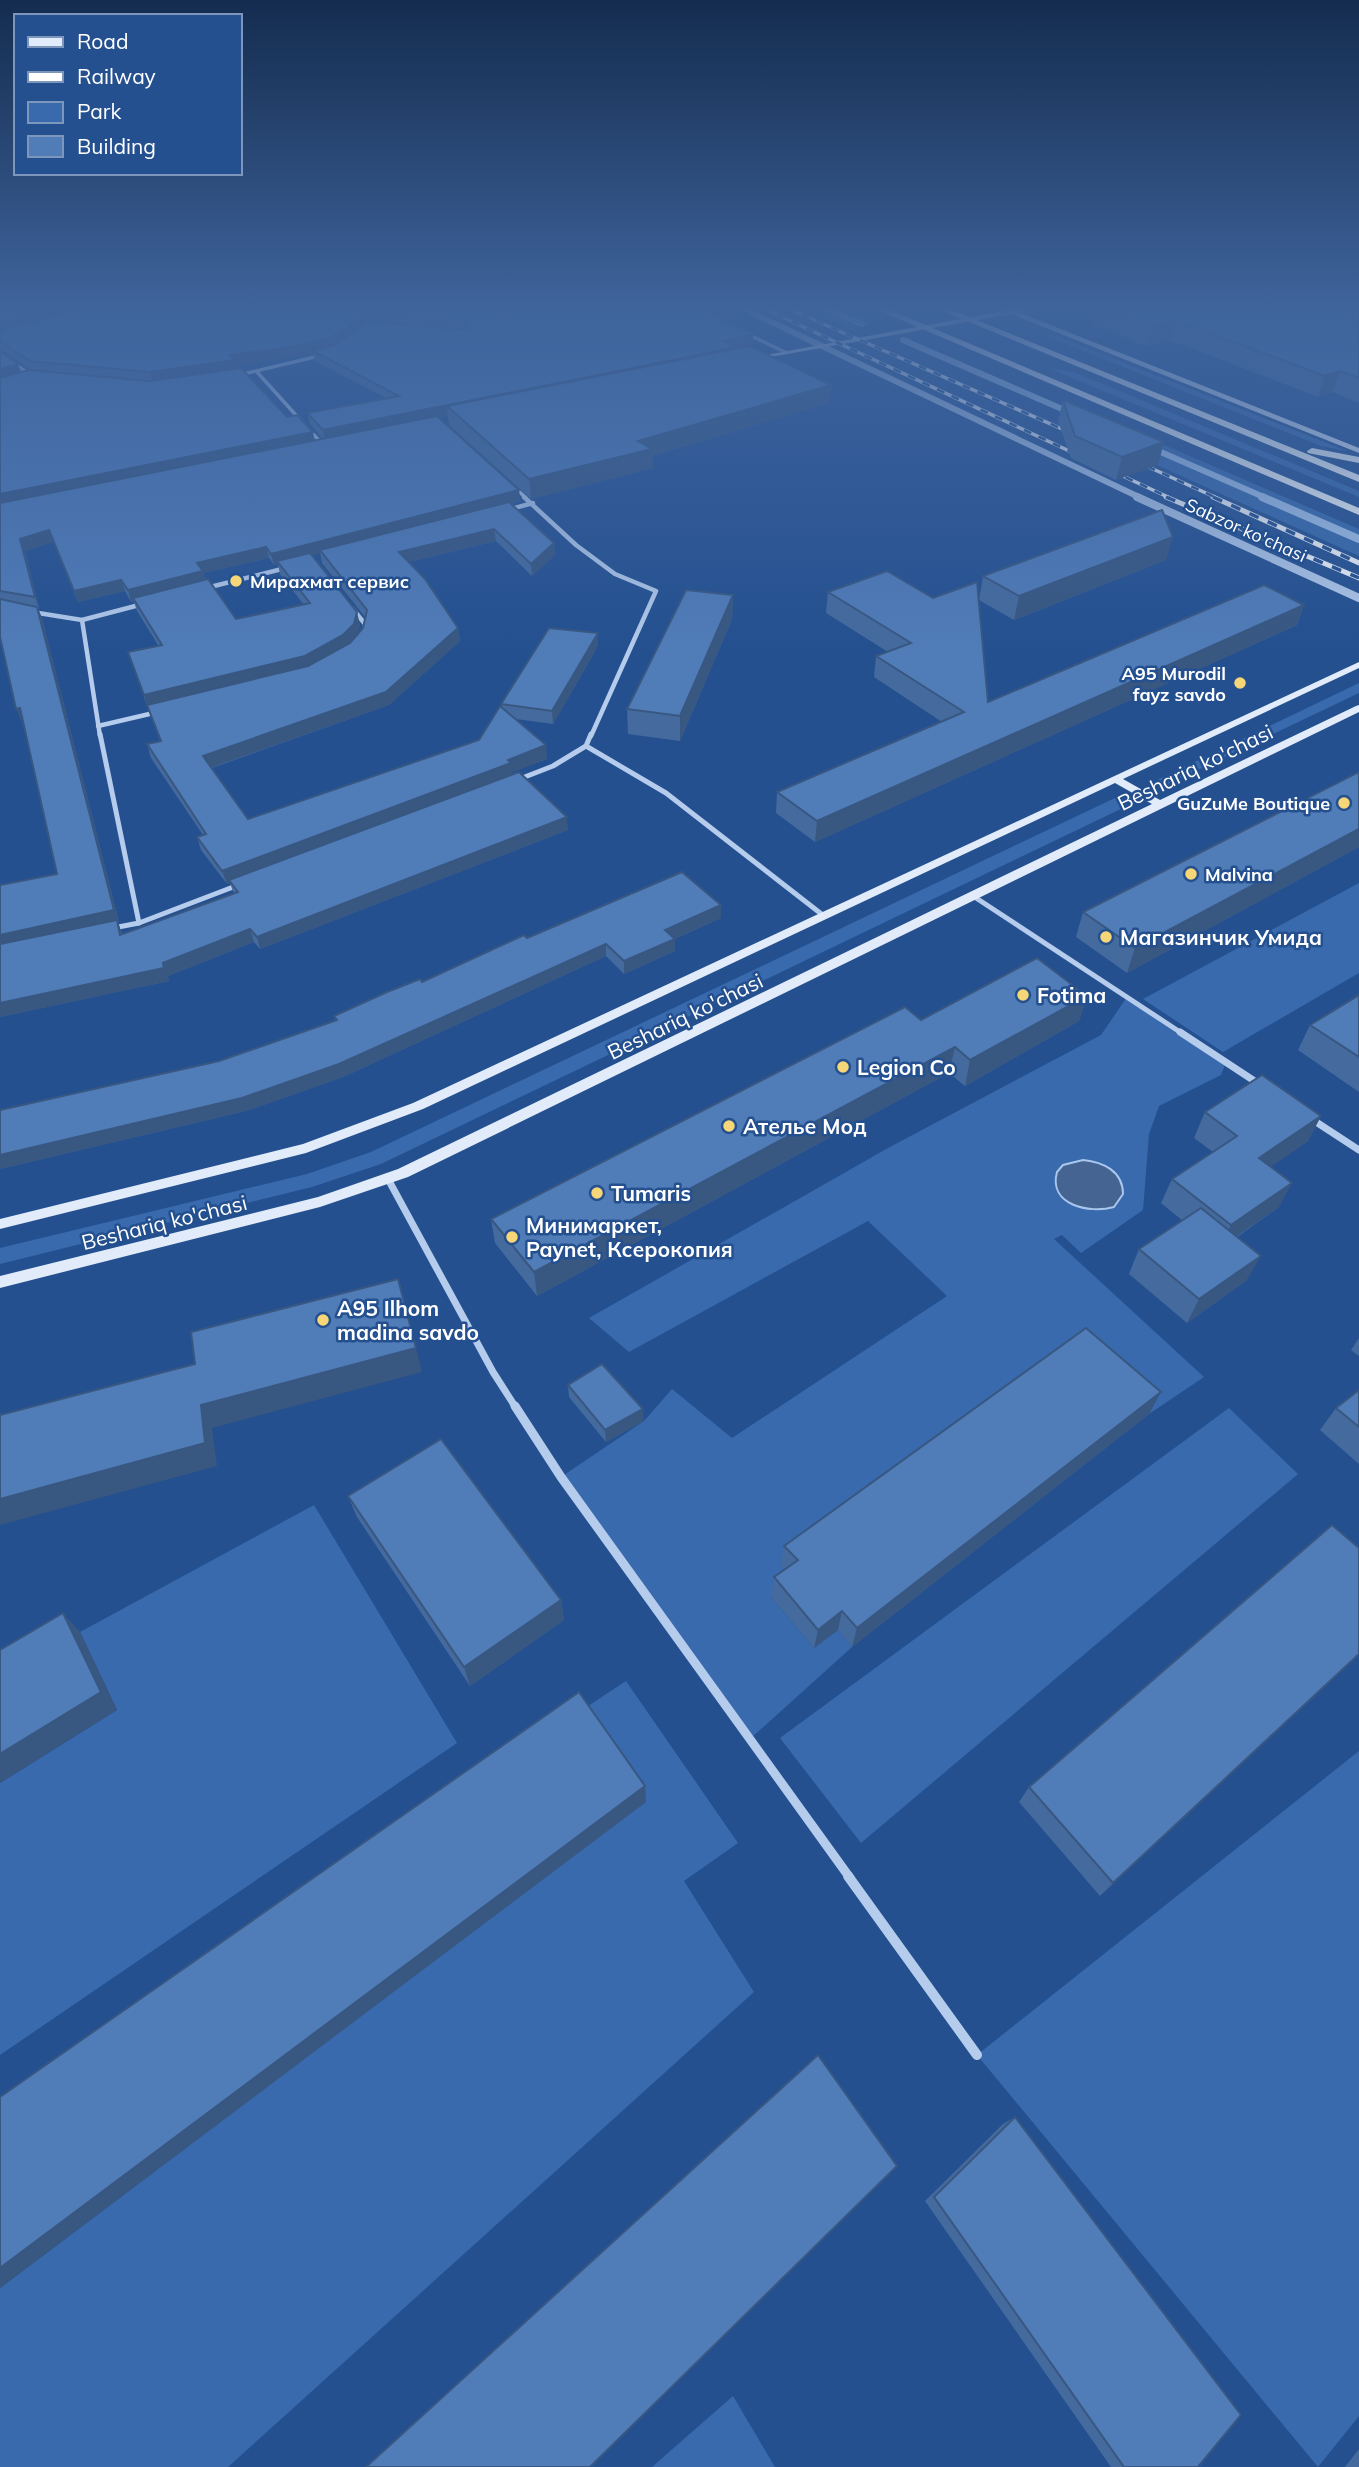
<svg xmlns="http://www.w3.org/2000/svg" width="1359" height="2467" viewBox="0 0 1359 2467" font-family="Mulish,sans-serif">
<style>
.green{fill:#386aad}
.water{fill:#456492;stroke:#a9c7ed;stroke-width:2}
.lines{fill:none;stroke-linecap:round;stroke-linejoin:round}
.stream-far1{stroke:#a9c7ed;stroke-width:6}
.stream{stroke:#a9c7ed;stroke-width:8}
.minor-far5{stroke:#b5ccec;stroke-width:3.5}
.minor-far4{stroke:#b5ccec;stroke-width:4.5}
.minor-far3{stroke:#b5ccec;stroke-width:5}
.minor-far2{stroke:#b5ccec;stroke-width:7}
.minor-far1{stroke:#b5ccec;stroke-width:9}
.minor{stroke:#b5ccec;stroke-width:10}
.tertiary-far1{stroke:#b5ccec;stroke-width:6}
.tertiary{stroke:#b5ccec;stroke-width:8}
.secondary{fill:#e1ebf9;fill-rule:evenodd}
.trunk{fill:#fcfeff;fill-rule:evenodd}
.rail-far1-casing{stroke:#fff;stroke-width:3.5}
.rail-casing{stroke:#fff;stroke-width:5}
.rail-far1{stroke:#245090;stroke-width:2.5;stroke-dasharray:8;stroke-linecap:butt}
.rail{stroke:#245090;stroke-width:3.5;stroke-dasharray:10;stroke-linecap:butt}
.wall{fill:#456b9e;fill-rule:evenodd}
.shaded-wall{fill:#385781}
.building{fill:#507cb8;stroke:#385781;stroke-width:2}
.poi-dot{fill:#f7d678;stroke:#245090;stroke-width:2.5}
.labels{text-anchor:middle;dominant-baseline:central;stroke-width:5;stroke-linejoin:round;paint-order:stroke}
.far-street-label{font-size:18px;fill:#fff;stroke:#245090}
.far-poi-label{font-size:18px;font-weight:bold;fill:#fff;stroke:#245090;text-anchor:start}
.street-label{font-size:21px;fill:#fff;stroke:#245090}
.poi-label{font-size:21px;font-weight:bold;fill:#fff;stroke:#245090;text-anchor:start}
</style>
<rect width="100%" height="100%" fill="#245090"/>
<!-- green -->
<g class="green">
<path d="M799,308c22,0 60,-7 72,16l-20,6z"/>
<path d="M1051,334l296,117 -26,-5 -275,-110z"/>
<path d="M1048,368l26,4 285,119v6z"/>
<path d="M1106,420l253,109v27l-280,-126z"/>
<path d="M1359,683v10l-193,92 -11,-4z"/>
<path d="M1117,797l7,2 3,5 -2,3 -744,357 -69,23 -312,77v-16l307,-74 64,-22z"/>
<path d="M1359,883v90l-136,79 -80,-53z"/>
<path d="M1127,997l99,65 -5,13 -62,31 -10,28 -6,76 -62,43 -19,-18 -8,4 150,138 -55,37 -367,152 13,14 -24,17 43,51 24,-18 14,17 -102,92 -189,-262 83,-56 28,-32 60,49 215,-142 -79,-75 -239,131 -40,-34 299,-170 213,-113z"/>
<path d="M1229,1408l69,66 -437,369 -81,-105z"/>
<path d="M314,1505l143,238 -457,312v-272l117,-73 -37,-78z"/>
<path d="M626,1681l112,162 -54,38 70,111 -526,475h-228v-179l645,-486 -63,-92z"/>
<path d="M1359,1751v665l-41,51 -341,-412z"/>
<path d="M733,2396l42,71h-123z"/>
</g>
<!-- water -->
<path class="water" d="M1083,1160c20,2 40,11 40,34l-9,13c-25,7 -66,-2 -57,-35l6,-7z"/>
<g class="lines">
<!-- stream-far1 -->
<g class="stream-far1">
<path d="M824,308l38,16"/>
<path d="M903,340l173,75"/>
<path d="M1147,446l119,52"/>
</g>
<!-- stream -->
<path class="stream" d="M1262,497l97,42"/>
<!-- minor-far5 -->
<g class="minor-far5">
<path d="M747,334l38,18"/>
<path d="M0,354l32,22"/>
<path d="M257,372l66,73"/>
<path d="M239,375l84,-20"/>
<path d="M512,485l14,13"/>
</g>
<!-- minor-far4 -->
<g class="minor-far4">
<path d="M524,497l52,48 39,29 41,17 -65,145"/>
<path d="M507,510l26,-7"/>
<path d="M206,588l80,-20"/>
<path d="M352,608l13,16v7"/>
<path d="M32,612l50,8 61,-16"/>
<path d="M82,620l18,116"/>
<path d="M98,726l60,-14"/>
</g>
<!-- minor-far3 -->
<g class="minor-far3">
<path d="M100,734l39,189"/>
<path d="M591,734l-5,12 80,47 158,123"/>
<path d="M517,780l36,-14 33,-20"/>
<path d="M973,896l210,138"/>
<path d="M113,928l26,-5 102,-39"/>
</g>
<!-- minor-far2 -->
<g class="minor-far2">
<path d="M1180,1032l79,52"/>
<path d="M1310,1118l49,32"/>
<path d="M388,1179l105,193 23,36"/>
</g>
<!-- minor-far1 -->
<path class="minor-far1" d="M515,1406l46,71 289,401"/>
<!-- minor -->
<path class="minor" d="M848,1876l129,179"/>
<!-- tertiary-far1 -->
<path class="tertiary-far1" d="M742,308l399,190"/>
<!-- tertiary -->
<path class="tertiary" d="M1137,497l222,101"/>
<!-- secondary -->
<g class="secondary">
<path d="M1019,308h16l-17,4 341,136v5l-348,-139 -258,46 -3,-2z"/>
<path d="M1359,662v6l-236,111 37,21 196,-94 3,-1v7l-951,465 -88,30 -320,81v-12l318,-79 80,-28 754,-365 -37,-21 -692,326 -117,44 -306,76v-10l303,-75 110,-41z"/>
</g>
<!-- trunk -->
<g class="trunk">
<path d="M873,308h12l474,200v7z"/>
<path d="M935,308h12l412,167v7z"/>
<path d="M1312,448l47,9v6l-51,-10 -1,-2z"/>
</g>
<defs>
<g id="rail-far1">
<path d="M763,308l407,190"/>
<path d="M787,308l291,128"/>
<path d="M1133,460l84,38"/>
</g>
<g id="rail">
<path d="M1166,497l193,81"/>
<path d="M1213,497l146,66"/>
</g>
</defs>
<!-- rail-far1 casing -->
<use href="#rail-far1" class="rail-far1-casing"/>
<!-- rail casing -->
<use href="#rail" class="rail-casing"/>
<!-- rail-far1 -->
<use href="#rail-far1" class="rail-far1"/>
<!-- rail -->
<use href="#rail" class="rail"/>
</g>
<!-- wall -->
<g class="wall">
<path d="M0,308h701l52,26v10l-16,4v1l94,36 -2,18 -177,53 1,12 -122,31 -82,-74 -1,-9 -10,2 81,72 1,11 -9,3 43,39 1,12 -23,21 -36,-35 -87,21 49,66 2,13 -71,64 -177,63 36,51 231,-79 23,-33 -1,-3 97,-71v13l-45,78 -37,-5 31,40 -35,13v2l56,56 -308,119 -6,-7 -86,34 1,5 -169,36v-132l57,-11 -34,-153h-2l-21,-84v-286l21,21 10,-2 -29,-20 -2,1zM376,315l1,8 -10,-1zM313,352l2,9 71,37 -79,15 3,11 13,15 -8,2 -28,-24 -51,-48 -1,-4 69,-10zM53,542l25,60 47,-11 6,11h3l3,9 21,34 -26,20 28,76 -13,3 4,14 52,77 -6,2 4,13 26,34 3,-1 4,11 -112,40 -4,-12h1l-77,-304 -4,-10h1l-14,-57zM320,553l2,10 43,54 -2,11 -6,6 3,-9 -48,-70zM269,558l5,7 4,-1 2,10 24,31 -68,14 -31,-40 -2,-6z"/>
<path d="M1070,308h289v95l-27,-11 -14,5 -148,-57 -22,7 -55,-23 1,-4z"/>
<path d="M1063,400l95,65 -42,15 -45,-22 -13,-37z"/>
<path d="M1166,560l-152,60 -35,-20 4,-24z"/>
<path d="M887,571l101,131 316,-97 -7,20 -482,217 -39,-29 1,-21 165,-70 -68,-45 2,-21 12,-4 -62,-39 2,-21z"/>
<path d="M733,595l-1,24 -52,122 -52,-7 -1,-25z"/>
<path d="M1359,772v75l-232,126 -51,-36 7,-25z"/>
<path d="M721,905v13l-46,21v12l-51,23 -18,-18 -263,121 -97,34 -246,58v-59l219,-49 116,-40 -1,-5 88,-34 105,-44z"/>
<path d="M1359,995v97l-61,-42 12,-25z"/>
<path d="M1087,996l-8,25 -114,65 -16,-13 -412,223 -42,-53 -4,-24 430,-199z"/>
<path d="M1205,1112l116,4 -13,25 -38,26 9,40 -42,30 10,43 -60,43 -58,-49 10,-25 44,-28 -22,-18 11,-24 41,-27 -19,-14z"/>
<path d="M1359,1338v18l-8,-6z"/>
<path d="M568,1385l76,36 -38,21 -37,-45z"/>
<path d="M1359,1390v74l-39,-34 16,-22z"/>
<path d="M1149,1414l-297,233 -14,-17 -24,18 -43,-51 3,-20 11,-7 -4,-4 3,-20z"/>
<path d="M348,1496l213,104 3,20 -94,66 -113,-169z"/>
<path d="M1359,1655l-259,241 -81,-94 10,-15z"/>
<path d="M1015,2117l183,350h-87l-186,-266 78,-77z"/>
<path d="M1359,2449v18h-14z"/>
</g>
<!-- shaded-wall -->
<g class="shaded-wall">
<path d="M47,308h41l-88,23v-10z"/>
<path d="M370,308h12l-31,28 -18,11 -20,4 1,1 -10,3 -69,10 2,6 -84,12 -3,-11z"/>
<path d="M1176,320l-6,20 -22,7 4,-21z"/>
<path d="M753,334v10l-16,4 -1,10 -289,48 1,10 -123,25 -2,-11z"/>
<path d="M18,364l4,10 -22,7v-12z"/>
<path d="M1340,371l-8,21 -14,5 7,-21z"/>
<path d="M831,385l-2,18 -177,53 1,12 -122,31 -2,-20 109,-38z"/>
<path d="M313,432l2,11 -315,63v-12z"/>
<path d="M1164,442l-6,23 -42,15 6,-23z"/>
<path d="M519,490l1,11 -198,52 -2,-3 1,3 -41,11 -3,-3 1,3 -4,1 -3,-11z"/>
<path d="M494,529l2,12 -95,23 -2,-12z"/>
<path d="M49,530l4,12 -28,9 14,57 -4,-11 -15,-58z"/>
<path d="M1173,537l-7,23 -152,60 5,-24z"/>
<path d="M554,543l1,12 -23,21 -1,-12z"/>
<path d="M266,547l3,11 -66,15 3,10 -73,15 1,4h-3l-3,-12 69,-27z"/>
<path d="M121,580l4,11 -47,11 -4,-11z"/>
<path d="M733,595l-1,24 -52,122v-25z"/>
<path d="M1304,605l-7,20 -482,217 2,-21z"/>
<path d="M37,607l5,11 77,304h-1l7,25 -125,2v-14l114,-25z"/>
<path d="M357,612l3,13 -3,12 -11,11 -38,21 -160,40 -4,-14z"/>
<path d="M458,628l2,13 -71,64 -182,64 -4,-13z"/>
<path d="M598,633v13l-45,78 -1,-13z"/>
<path d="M20,708l5,13h-4l-5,-12z"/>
<path d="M546,745l1,14 -35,13v4l-283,104 1,3 -3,1 -5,-13z"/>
<path d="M567,817l1,13 -308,119 -3,-12z"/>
<path d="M1359,829v18l-232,126 8,-25z"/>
<path d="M721,905v13l-55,25 -1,-13z"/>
<path d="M250,929l4,13 -86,34 1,5 -169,36v-14l163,-40z"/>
<path d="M675,939v12l-51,23v-13z"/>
<path d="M606,944v12l-263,121 -97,34 -246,58v-14z"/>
<path d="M1087,996l-8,25 -114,65 5,-26z"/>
<path d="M955,1047l-6,26 -412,223 -3,-24z"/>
<path d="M1321,1116l-13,25 -61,42 12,-25z"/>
<path d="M1292,1183l-13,24 -61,42 13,-24z"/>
<path d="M1261,1256l-14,24 -60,43 12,-24z"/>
<path d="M405,1303l17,69 -210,56 5,38 -217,59v-26l201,-94z"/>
<path d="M1161,1392l-12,22 -297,233 5,-19z"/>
<path d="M643,1409l1,12 -38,21 -1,-12z"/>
<path d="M561,1600l3,20 -94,66 -6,-19z"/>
<path d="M842,1611l-4,19 -24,18 4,-18z"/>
<path d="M63,1613l17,19 37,78 -117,73v-29z"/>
<path d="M1359,1654v1l-259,241 13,-13z"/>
<path d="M645,1786l1,16 -646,486v-20z"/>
</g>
<!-- building -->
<g class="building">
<path d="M0,308h47l-47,13z"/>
<path d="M82,308h288l-20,18 -18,11 -30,8 -72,10 4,5 -84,12 -120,-11 -30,-20v-11z"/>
<path d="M382,308h319l52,26 -30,7 14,6 -414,83 -16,-17 92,-17 -86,-45 22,-6 32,-23 97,7 4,-2 -1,-4 -91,-9z"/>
<path d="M1108,308h251v70l-19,-7 -15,5 -149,-56 -24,6z"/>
<path d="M750,346l81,39 -193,56 14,8 -123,30 -82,-73z"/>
<path d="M0,351l18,13 -18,5z"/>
<path d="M241,368l46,49 10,-2 16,17 -313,62v-116l29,-8 121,11z"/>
<path d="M1063,400l101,42 -42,15 -47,-21z"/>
<path d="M437,416l82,74 -248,64 -5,-7 -69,16 6,8 -75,19 -7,-10 -47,11 -25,-61 -29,9 15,58 -35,-6v-88z"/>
<path d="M509,502l45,41 -23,21 -37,-35 -95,23 26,27 33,49 -72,64 -183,64 45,63 231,-79 21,-34 46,39 -38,15 3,3 -289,108 -25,-34 9,-3 -59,-90 14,-3 -14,-36 161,-39 42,-23 13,-15 4,-18 -47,-60z"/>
<path d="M1162,510l11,27 -154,59 -36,-20z"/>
<path d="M310,553l47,59 -3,12 -11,11 -38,21 -161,39 -16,-43 34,-7 -29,-47 75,-19 28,40 74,-16 -33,-42z"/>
<path d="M887,571l46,27 44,-16 11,120 276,-117 40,20 -487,216 -40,-29 187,-80 -88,-56 35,-13 -83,-51z"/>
<path d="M686,590l47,5 -53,121 -53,-7z"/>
<path d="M0,599l37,8 77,303 -114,25v-50l57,-11 -37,-166 -4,1 -16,-72z"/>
<path d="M549,628l49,5 -46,78 -51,-7z"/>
<path d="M519,772l48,45 -310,120 -7,-8 -87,34 1,5 -164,35v-59l117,-24 3,15 118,-43 -9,-12z"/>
<path d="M1359,772v57l-224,119 -52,-36z"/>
<path d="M682,872l39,33 -56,25 10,9 -51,22 -18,-17 -267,120 -97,34 -242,57v-45l219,-49 118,-41 -3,-4 53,-24 33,-13 2,3 102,-47 3,3z"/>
<path d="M1037,958l50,38 -117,64 -15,-13 -421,225 -43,-53 414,-212 16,13z"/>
<path d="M1359,995v62l-49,-32z"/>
<path d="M1262,1075l59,41 -62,42 33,25 -61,42 -59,-46 65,-43 -32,-24z"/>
<path d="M1201,1208l60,48 -62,43 -60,-50z"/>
<path d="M398,1279l18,69 -215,57 4,38 -205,56v-84l195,-51 -4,-32z"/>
<path d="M1086,1328l75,64 -304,236 -15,-17 -24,19 -44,-53 24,-17 -14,-14z"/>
<path d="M602,1364l41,45 -38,21 -37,-45z"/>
<path d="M1359,1390v37l-23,-19z"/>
<path d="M441,1439l120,161 -97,67 -116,-171z"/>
<path d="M1332,1525l27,23v106l-246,229 -84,-96z"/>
<path d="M63,1613l38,79 -101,62v-104z"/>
<path d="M579,1692l66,94 -645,482v-171z"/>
<path d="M818,2055l79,111 -307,301h-224z"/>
<path d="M1015,2117l226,298 -43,52h-74l-190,-270z"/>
</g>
<!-- sky -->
<linearGradient id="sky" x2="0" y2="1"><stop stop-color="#142c4f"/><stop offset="0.47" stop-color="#3f649c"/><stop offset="1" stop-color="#3f649c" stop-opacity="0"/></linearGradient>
<rect width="1359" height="654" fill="url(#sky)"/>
<!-- markers -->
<g class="poi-dot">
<circle cx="236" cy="581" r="7"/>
<circle cx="1240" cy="683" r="7"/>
<circle cx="1344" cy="803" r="7"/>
<circle cx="1191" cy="874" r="7"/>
<circle cx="1106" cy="937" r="7"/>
<circle cx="1023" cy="995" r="7"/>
<circle cx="843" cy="1067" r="7"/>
<circle cx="729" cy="1126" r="7"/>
<circle cx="597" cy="1193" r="7"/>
<circle cx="512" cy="1237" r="7"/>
<circle cx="323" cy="1320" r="7"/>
</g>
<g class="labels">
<!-- far-street labels -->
<g class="far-street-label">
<text transform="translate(1246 530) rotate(24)">Sabzor ko'chasi</text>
</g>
<!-- far-poi labels -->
<g class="far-poi-label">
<text x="250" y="581">Мирахмат сервис</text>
<text x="1226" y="673" text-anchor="end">A95 Murodil<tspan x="1226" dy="21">fayz savdo</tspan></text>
<text x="1330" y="803" text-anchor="end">GuZuMe Boutique</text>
<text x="1205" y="874">Malvina</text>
</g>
<!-- street labels -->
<g class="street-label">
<text transform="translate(1195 767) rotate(-26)">Beshariq ko'chasi</text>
<text transform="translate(685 1016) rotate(-26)">Beshariq ko'chasi</text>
<text transform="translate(164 1222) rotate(-14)">Beshariq ko'chasi</text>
</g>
<!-- poi labels -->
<g class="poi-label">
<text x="1120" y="937">Магазинчик Умида</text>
<text x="1037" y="995">Fotima</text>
<text x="857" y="1067">Legion Co</text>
<text x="743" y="1126">Ателье Мод</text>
<text x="611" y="1193">Tumaris</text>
<text x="526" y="1225">Минимаркет,<tspan x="526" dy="24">Paynet, Ксерокопия</tspan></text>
<text x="337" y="1308">A95 Ilhom<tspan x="337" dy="24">madina savdo</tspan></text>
</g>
</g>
<!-- legend -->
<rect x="14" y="14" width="228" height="161" fill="#245090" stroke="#7c96bc" stroke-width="2"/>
<rect x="28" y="37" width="35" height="10" fill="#e1ebf9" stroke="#7c96bc" stroke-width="2"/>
<text x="77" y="49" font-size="21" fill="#ffffff">Road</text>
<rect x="28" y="72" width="35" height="10" fill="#ffffff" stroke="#7c96bc" stroke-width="2"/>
<text x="77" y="84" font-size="21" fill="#ffffff">Railway</text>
<rect x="28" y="102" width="35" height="21" fill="#386aad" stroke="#7c96bc" stroke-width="2"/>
<text x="77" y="119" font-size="21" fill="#ffffff">Park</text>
<rect x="28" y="136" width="35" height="21" fill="#507cb8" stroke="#7c96bc" stroke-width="2"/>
<text x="77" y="154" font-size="21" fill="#ffffff">Building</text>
</svg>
